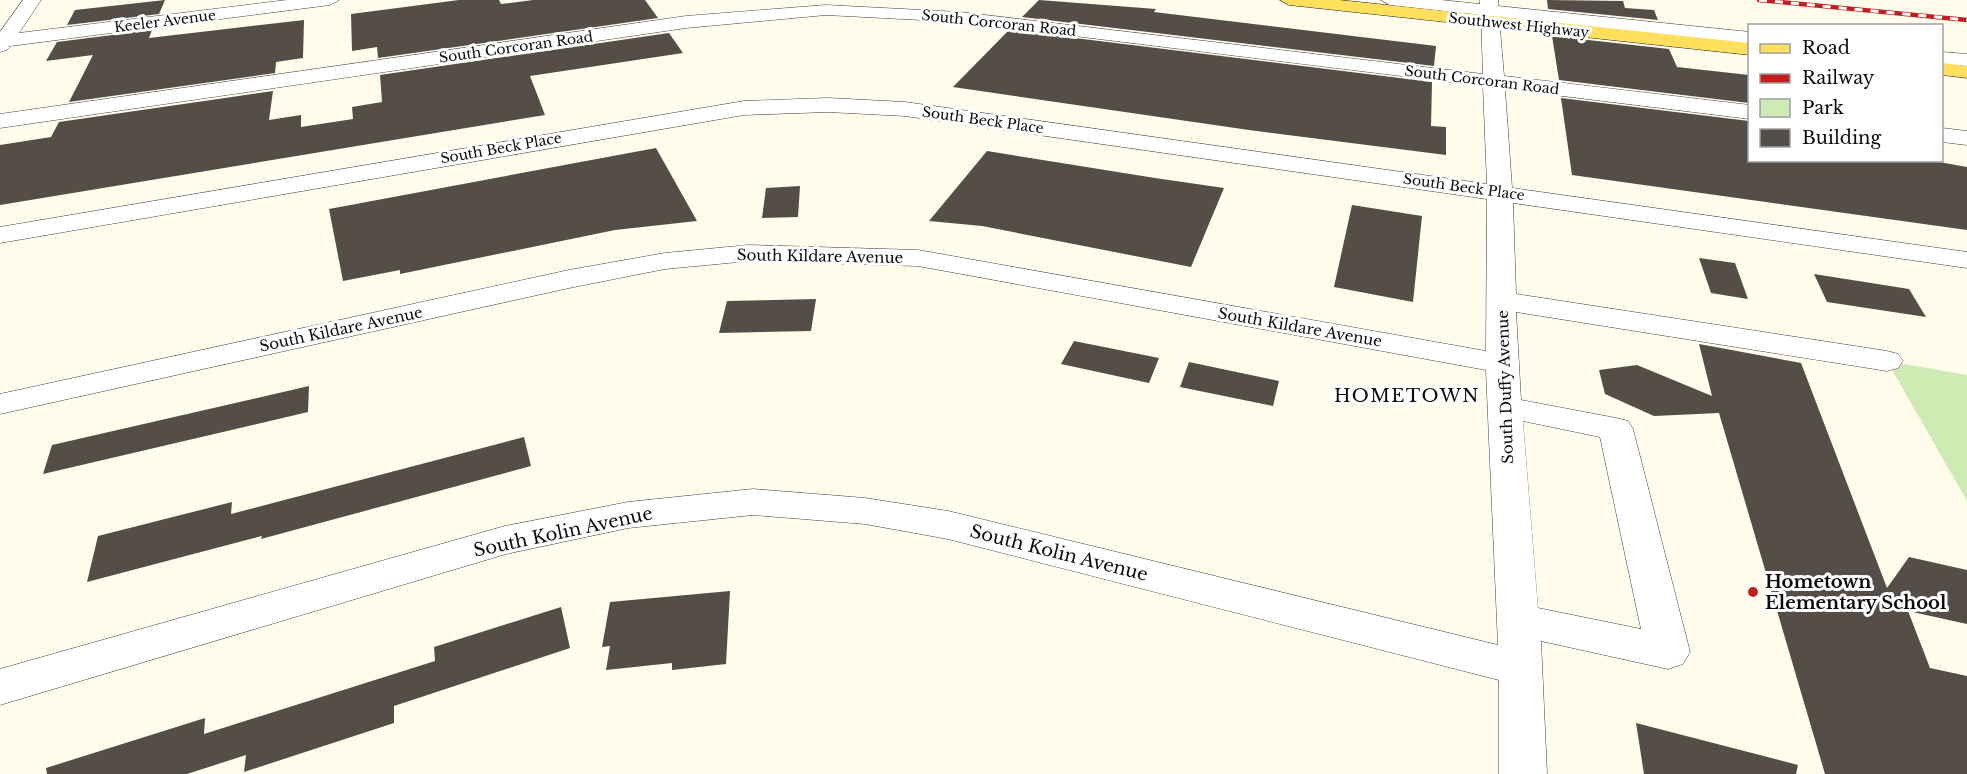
<svg xmlns="http://www.w3.org/2000/svg" width="1967" height="774" viewBox="0 0 1967 774" font-family="'Libre Baskerville',serif">
<style>
.green{fill:#ceebb4}
.building{fill:#554e48}
.lines{fill:none;stroke-linecap:round;stroke-linejoin:round}
.minor-casing{stroke:#3f3f3f;stroke-width:1}
.major-casing{stroke:#1d1d1d;stroke-width:1}
.minor{fill:#fff;fill-rule:evenodd}
.major{fill:#ffdf5c;fill-rule:evenodd}
.rail-casing{stroke:#c31e1e;stroke-width:4.5}
.rail{stroke:#fff;stroke-width:3;stroke-dasharray:8;stroke-linecap:butt}
.poi-dot{fill:#c31e1e;stroke:#fff;stroke-width:2}
.labels{text-anchor:middle;dominant-baseline:central;stroke-width:6;stroke-linejoin:round;paint-order:stroke}
.far-street-label{font-size:14px;fill:#0c0c0c;stroke:#fff}
.street-label{font-size:15px;fill:#0c0c0c;stroke:#fff}
.quarter-label{font-size:18px;letter-spacing:1.5px;fill:#0c0c0c;stroke:#fff}
.near-street-label{font-size:18px;fill:#0c0c0c;stroke:#fff}
.near-poi-label{font-size:18px;font-weight:bold;fill:#0c0c0c;stroke:#fff;text-anchor:start}
</style>
<rect width="100%" height="100%" fill="#fffcec"/>
<!-- green -->
<path class="green" d="M1887,361l80,14v126z"/>
<!-- building -->
<g class="building">
<path d="M165,0l-6,14 -92,11 8,-15z"/>
<path d="M459,0h40l2,4 32,-4h112l13,18 -280,40 -1,-11 -25,4 -1,-37z"/>
<path d="M1039,0l117,9 -2,3 282,34 -2,20 -412,-49z"/>
<path d="M1547,0l76,1 2,7 29,2 4,10 -110,-11z"/>
<path d="M304,20l-1,38 -27,4 -1,11 -206,29 24,-47 -47,6 11,-19 95,-12 -3,8z"/>
<path d="M1009,30l423,52 -1,44 15,1v28l-197,-25 -296,-43z"/>
<path d="M669,33l14,20 -153,23 15,39 -545,90v-60l51,-8 8,-15 214,-31 -4,29 32,-5v12l52,-8 -1,-12 30,-5 -2,-27z"/>
<path d="M1552,36l117,13 8,18 72,8v28l-190,-23z"/>
<path d="M1561,98l188,23v39h179l39,7v63l-395,-55z"/>
<path d="M656,148l41,73 -82,9 -215,44v-4l-57,11 -14,-72z"/>
<path d="M987,151l168,27 69,10 -33,79 -209,-41 -53,-5z"/>
<path d="M800,186l-2,31 -36,1 4,-30z"/>
<path d="M1352,205l70,11 -9,86 -79,-15z"/>
<path d="M1699,258l36,5 13,36 -37,-6z"/>
<path d="M1814,274l95,15 17,28 -99,-15z"/>
<path d="M816,299l-5,32 -92,2 8,-32z"/>
<path d="M1074,341l85,17 -10,25 -88,-19z"/>
<path d="M1699,344l102,19 86,225 22,-31 58,13v54l-59,-13 22,57 37,8v98h-142l-106,-361 -65,3 -49,-22 -6,-24 38,-5 75,31z"/>
<path d="M1189,362l90,19 -6,25 -93,-19z"/>
<path d="M309,386l-1,26 -265,62 9,-29z"/>
<path d="M524,437l7,29 -270,73 1,-3 -175,46 11,-46 134,-34 -1,12z"/>
<path d="M730,591l-4,73 -54,6v-7l-66,7 4,-24 -8,1 8,-45z"/>
<path d="M561,607l9,41 -176,58v17l-150,49 2,-17 -59,19h-140l-1,-6 159,-50 -1,16 231,-73 -1,-14z"/>
<path d="M1636,723l162,42 -2,9h-152z"/>
</g>
<g class="lines">
<defs>
<g id="minor">
<path d="M23,0h18l-22,33 268,-33h52l-9,5 -320,41 -3,4 -7,2v-20z"/>
<path d="M1381,0h60l39,4v-4h18v6l252,26v12l-251,-27 5,59 246,29v14l-245,-30 7,99 455,64v16l-454,-65 3,91 371,57 11,3 5,7 -5,7 -11,3 -371,-59 5,88 95,18 12,3 5,8 57,223 -7,12 -15,5 -127,-28 6,133h-48v-94l-551,-141 -83,-15 -112,-9 -125,13 -122,26 -506,151v-36l505,-143 123,-24 125,-13 112,9 83,13 550,134 -12,-275 -568,-104 -169,-5 -84,8 -96,19 -569,126v-20l569,-124 96,-17 84,-8 169,5 568,101 1,-152 -582,-83 -77,-4 -84,3 -744,128v-16l744,-126 84,-3 77,4 582,82 -4,-98 -523,-64 -134,-7 -140,13 -686,100v-14l686,-98 140,-11 134,7 523,62 -2,-59 -91,-10zM1523,421l77,16 41,192 -103,-21z"/>
<path d="M1942,52l25,2v12l-25,-2z"/>
<path d="M1942,128l25,3v14l-25,-3z"/>
</g>
<g id="major">
<path d="M1280,0h59l411,43v12l-461,-50z"/>
<path d="M1942,63l25,3v12l-25,-3z"/>
</g>
</defs>
<!-- minor casing -->
<use href="#minor" class="minor-casing"/>
<!-- major casing -->
<use href="#major" class="major-casing"/>
<!-- minor -->
<use href="#minor" class="minor"/>
<!-- major -->
<use href="#major" class="major"/>
<defs>
<path id="rail" d="M1759,0l208,20"/>
</defs>
<!-- rail casing -->
<use href="#rail" class="rail-casing"/>
<!-- rail -->
<use href="#rail" class="rail"/>
</g>
<!-- markers -->
<circle class="poi-dot" cx="1753" cy="592" r="6"/>
<g class="labels">
<!-- far-street labels -->
<g class="far-street-label">
<text transform="translate(165 21) rotate(-7)">Keeler Avenue</text>
<text transform="translate(999 23) rotate(6)">South Corcoran Road</text>
<text transform="translate(1519 25) rotate(6)">Southwest Highway</text>
<text transform="translate(516 47) rotate(-8)">South Corcoran Road</text>
<text transform="translate(1482 80) rotate(7)">South Corcoran Road</text>
<text transform="translate(983 120) rotate(8)">South Beck Place</text>
<text transform="translate(501 148) rotate(-10)">South Beck Place</text>
<text transform="translate(1464 187) rotate(8)">South Beck Place</text>
</g>
<!-- street labels -->
<g class="street-label">
<text transform="translate(820 256) rotate(1)">South Kildare Avenue</text>
<text transform="translate(1300 327) rotate(10)">South Kildare Avenue</text>
<text transform="translate(341 329) rotate(-12)">South Kildare Avenue</text>
<text transform="translate(1505 387) rotate(-92)">South Duffy Avenue</text>
</g>
<!-- quarter labels -->
<g class="quarter-label">
<text x="1407" y="396">HOMETOWN</text>
</g>
<!-- near-street labels -->
<g class="near-street-label">
<text transform="translate(563 532) rotate(-12)">South Kolin Avenue</text>
<text transform="translate(1059 553) rotate(14)">South Kolin Avenue</text>
</g>
<!-- near-poi labels -->
<g class="near-poi-label">
<text x="1765" y="582">Hometown<tspan x="1765" dy="21">Elementary School</tspan></text>
</g>
</g>
<!-- legend -->
<rect x="1748" y="24" width="195" height="138" fill="#ffffff" stroke="#9e9e9e" stroke-width="1.5"/>
<rect x="1760" y="44" width="30" height="9" fill="#ffdf5c" stroke="#9e9e9e" stroke-width="1.5"/>
<text x="1802" y="54" font-size="18" fill="#0c0c0c">Road</text>
<rect x="1760" y="74" width="30" height="9" fill="#c31e1e" stroke="#9e9e9e" stroke-width="1.5"/>
<text x="1802" y="84" font-size="18" fill="#0c0c0c">Railway</text>
<rect x="1760" y="99" width="30" height="18" fill="#ceebb4" stroke="#9e9e9e" stroke-width="1.5"/>
<text x="1802" y="114" font-size="18" fill="#0c0c0c">Park</text>
<rect x="1760" y="129" width="30" height="18" fill="#554e48" stroke="#9e9e9e" stroke-width="1.5"/>
<text x="1802" y="144" font-size="18" fill="#0c0c0c">Building</text>
</svg>
